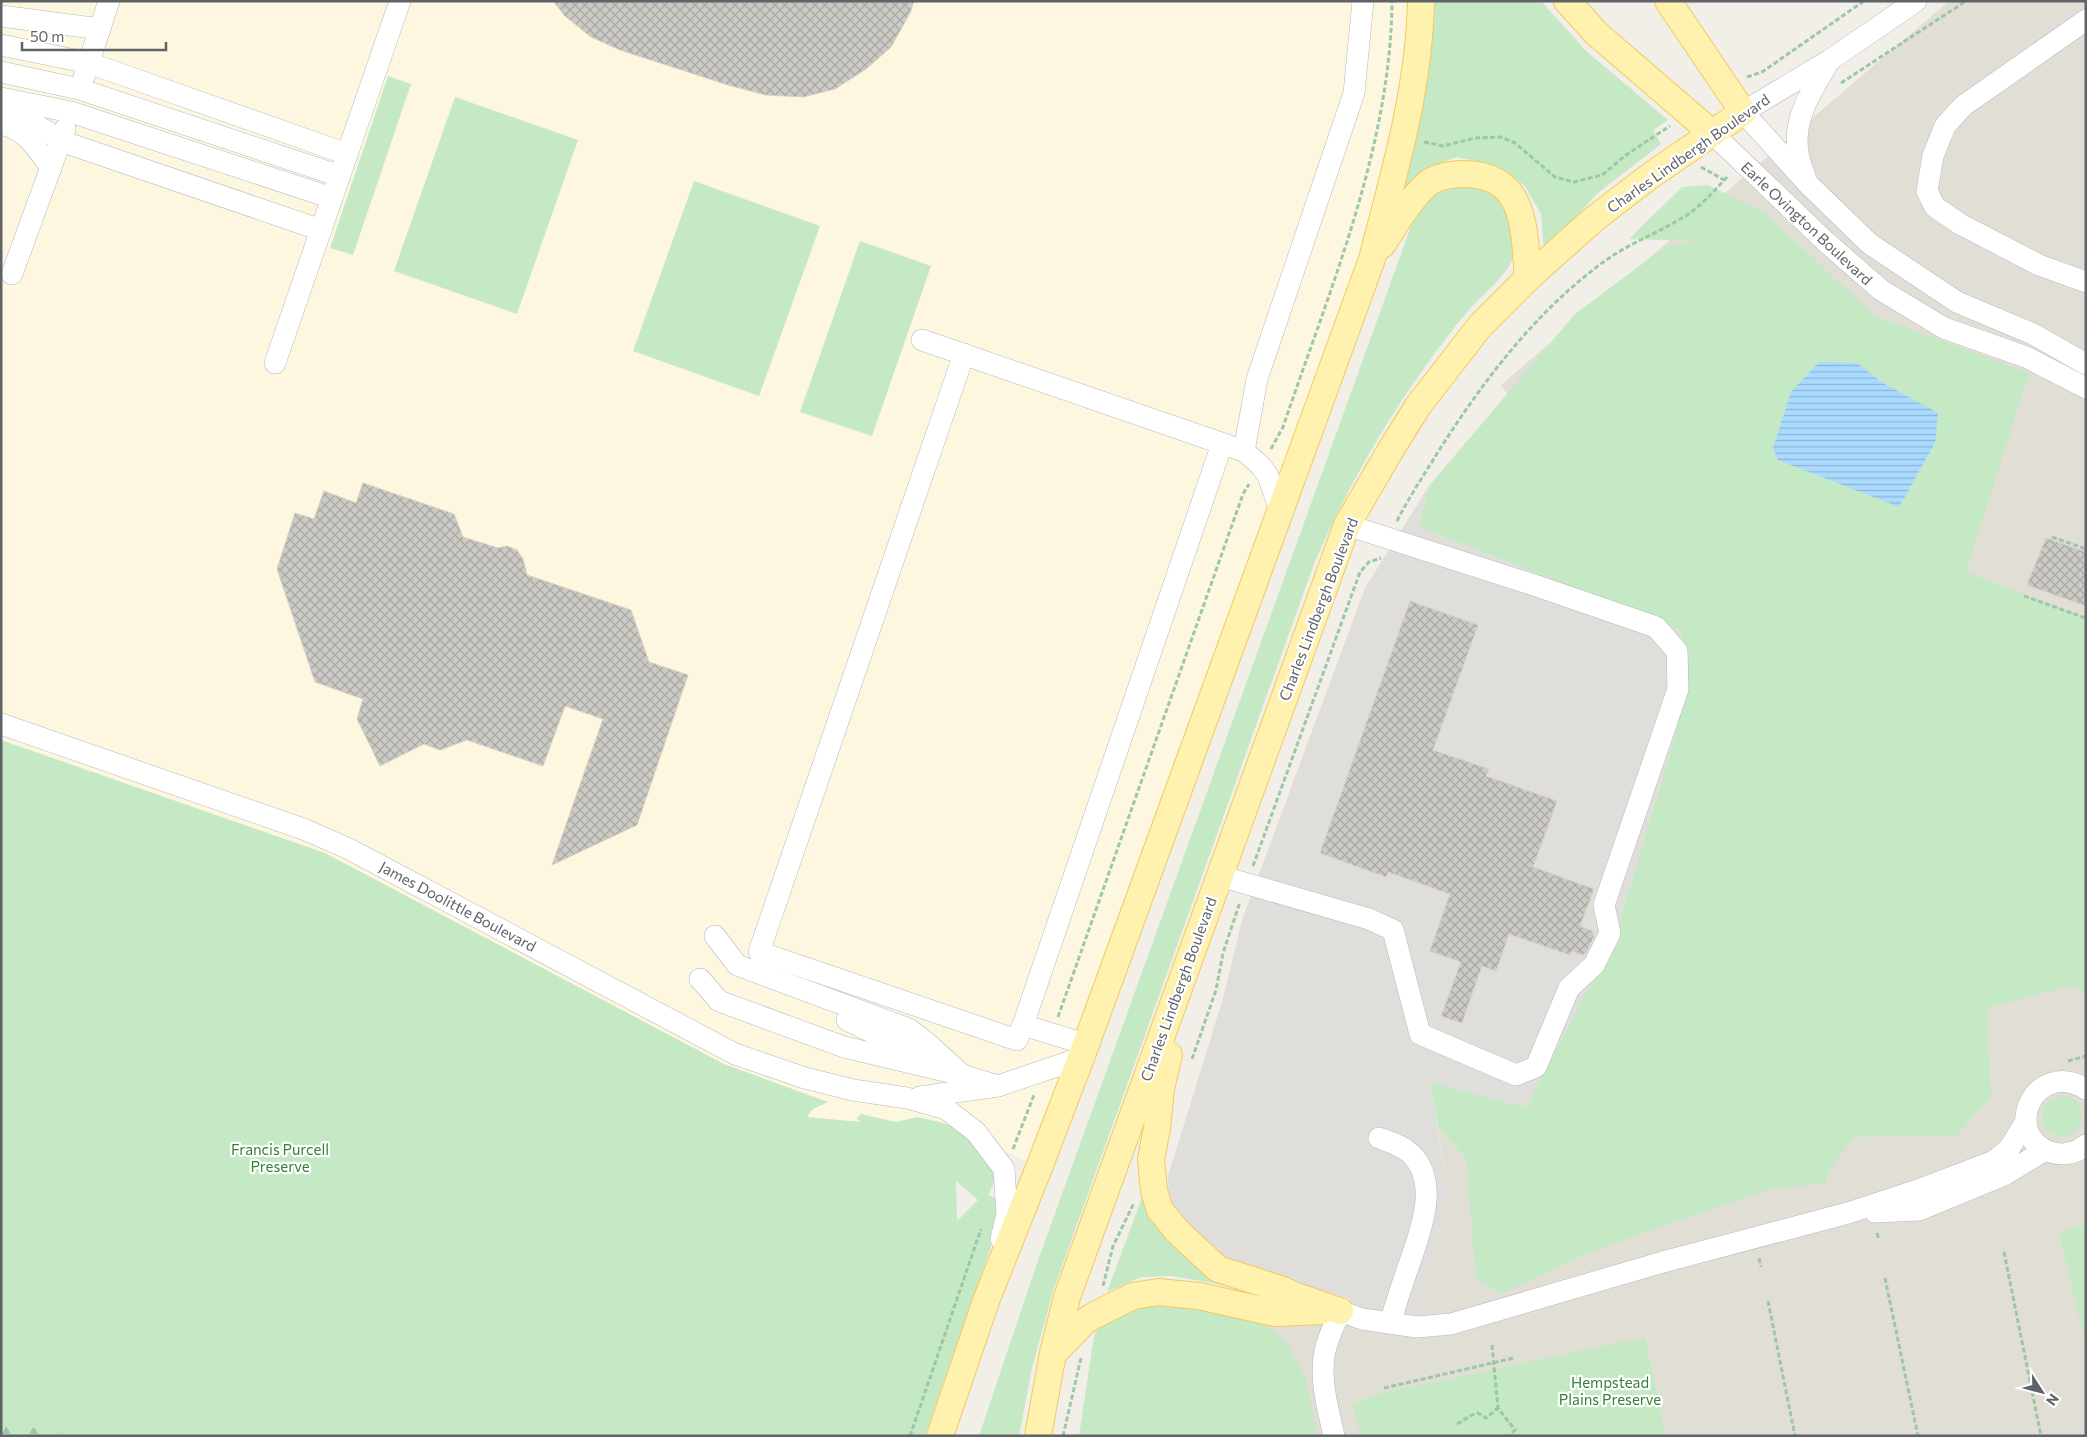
<svg xmlns="http://www.w3.org/2000/svg" width="2087" height="1437" viewBox="0 0 2087 1437" font-family="Commissioner,sans-serif">
<style>
.commercial{fill:#fef7e0}
.industrial{fill:#e0deda}
.education{fill:#e1ded6}
.green{fill:#c5e8c5;fill-rule:evenodd}
.forest{fill:url(#forest-firs)}
.water{fill:url(#water-rules)}
.building{fill:url(#building-cross-hatch);stroke:#d6d1c6}
.lines{fill:none;stroke-linecap:round;stroke-linejoin:round}
.minor-casing{stroke:#b5b8bc;stroke-width:22}
.major-casing{stroke:#f2c960;stroke-width:28}
.path{stroke:#9cc7a9;stroke-width:3;stroke-dasharray:5 2.5;stroke-linecap:butt}
.minor{stroke:#fff;stroke-width:21}
.major{stroke:#fff2af;stroke-width:26}
.labels{text-anchor:middle;dominant-baseline:central;stroke-width:4.5;stroke-linejoin:round;paint-order:stroke}
.street-label{font-size:15px;fill:#5f6368;stroke:#fff}
.park-label{font-size:15px;fill:#348238;stroke:#fff}
</style>
<defs>
<pattern id="forest-firs" width="22" height="20" patternUnits="userSpaceOnUse" patternTransform="scale(1.25)"><rect width="22" height="20" fill="#c5e8c5"/><path d="M5 1l3.5 6h-7zM16 11l3.5 6h-7z" fill="#a3c0a4"/></pattern>
<pattern id="water-rules" width="6" height="5" patternUnits="userSpaceOnUse" patternTransform="scale(1.25)"><rect width="6" height="5" fill="#aadaff"/><path d="M0 2.5h6" fill="none" stroke="#8eb4d2"/></pattern>
<pattern id="building-cross-hatch" width="8" height="8" patternUnits="userSpaceOnUse" patternTransform="scale(1.25)"><rect width="8" height="8" fill="#cccac5"/><path d="M0 0l8 8M0 8l8-8" fill="none" stroke="#a9a8a4"/></pattern>
</defs>
<rect width="100%" height="100%" fill="#f1efe8"/>
<!-- commercial -->
<path class="commercial" d="M1,1h1416l-49,260 -334,903 -79,-34 -162,-14 -792,-359z"/>
<!-- industrial -->
<path class="industrial" d="M1429,486l-8,41 261,104 -6,102 -61,205 -89,169 -96,-25 19,116 -33,115 -66,-14 -120,-36 -61,-57 -1,-30 54,-174 20,-82 123,-332z"/>
<!-- education -->
<path class="education" d="M1949,1h137v1435h-858l39,-110 73,-15 10,-12 66,14 33,-115 -11,-71 88,-20 89,-169 61,-205 6,-102 -181,-246z"/>
<!-- green -->
<g class="green">
<path d="M1434,1h107l45,50 82,69 -15,10 8,14 -62,48 -55,58 -3,-36 -16,-28 -27,-20 -41,-9 -31,11 -21,20 15,-65 15,-109z"/>
<path d="M388,76l23,8 -58,171 -23,-7z"/>
<path d="M455,97l123,43 -61,174 -123,-43z"/>
<path d="M694,181l126,45 -61,170 -126,-45z"/>
<path d="M1708,185l58,29 109,102 154,57 -63,199 120,46v376l-15,-8 -84,22 4,89 -35,39 -101,1 -26,33 -4,14 -52,4 -178,62 -94,44 -25,-16 -10,-120 -28,-31 -8,-45 96,25 89,-169 61,-205 6,-102 -262,-104 9,-41 146,-172 90,-67 32,-6 -68,-2 53,-52z"/>
<path d="M1457,186c8,1 19,0 26,3 25,11 37,36 32,62 -5,24 -31,41 -46,59 -15,17 -29,36 -42,54 -45,62 -81,127 -112,197l-262,730 -21,77 -13,68h-40l56,-167 379,-1051 17,-22z"/>
<path d="M860,241l71,25 -59,170 -72,-24z"/>
<path d="M1,740l324,113 399,211 104,38 -15,7 -6,8 53,5 -3,-4 4,-4 35,8 21,-5 23,5 21,8 36,47 -9,18 9,4 4,19 -76,218h-924zM956,1181l22,19 -20,20h-1z"/>
<circle cx="2062" cy="1116" r="20"/>
<path d="M1147,1184l88,103 -63,-11 -31,1 -34,15z"/>
<path d="M2086,1223v122l-27,-111z"/>
<path d="M1163,1298l80,17 24,11 20,17 18,34 13,59h-239l15,-100 13,-20z"/>
<path d="M1645,1337l21,99h-305l-9,-33 31,-10z"/>
</g>
<!-- forest -->
<path class="forest" d="M1,1421l69,15h-69z"/>
<!-- water -->
<path class="water" d="M1819,362l38,1 26,20 55,30 -3,30 -36,64 -121,-47 -5,-12 18,-56z"/>
<!-- building -->
<g class="building">
<path d="M553,1h361l-4,12 -19,34 -25,22 -31,20 -32,8 -37,-2 -35,-9 -111,-36 -29,-13 -26,-21z"/>
<path d="M363,483l91,31 9,23 35,11 9,-2 10,4 6,9 4,16 104,35 18,52 39,13 -51,150 -85,40 51,-146 -38,-13 -22,60 -76,-26 -27,10 -16,-6 -44,22 -23,-47 6,-20 -48,-17 -38,-113 18,-56 19,6 10,-28 32,12z"/>
<path d="M2046,538l40,14v54l-59,-21z"/>
<path d="M1410,601l68,24 -45,125 56,19 -3,7 71,25 -24,66 61,22 -14,37 12,5 2,5 -8,17 -4,2 -10,-4 -2,4 -61,-21 -13,37 -14,-5 -20,57 -21,-7 20,-54 -31,-11 20,-57 -62,-22 -2,5 -66,-24z"/>
</g>
<g class="lines">
<defs>
<g id="minor">
<path d="M1916,1l-86,59 -87,52 66,73 61,59 87,58 76,32 53,30"/>
<path d="M1,16l99,13"/>
<path d="M2086,20l-123,86 -18,20 -12,30 -6,35 8,16 25,17 79,41 47,17"/>
<path d="M1,45l88,18 258,91"/>
<path d="M1,72l78,17 261,87"/>
<path d="M84,77l25,-76"/>
<path d="M1,98l70,14 261,86"/>
<path d="M1,112c23,5 41,15 60,29l260,89"/>
<path d="M1,124c25,6 36,24 50,44"/>
<path d="M1712,133l114,109 55,48 63,38 82,29 60,31"/>
<path d="M1805,176c-20,-45 1,-75 23,-113"/>
<path d="M12,274l53,-145"/>
<path d="M922,340l322,111 13,-72 97,-286 9,-92"/>
<path d="M964,354l-205,598 258,88 6,-15"/>
<path d="M275,363l125,-362"/>
<path d="M1244,451l17,15 7,10 12,34"/>
<path d="M1,724l305,106 43,19 386,205 70,24 48,12 54,8 39,11 30,23 28,37 3,45 -6,25"/>
<path d="M1220,876l149,43 24,11 27,104 96,41 20,-8 33,-79 25,-23 16,-32 -6,-28 74,-216 -1,-38 -21,-24 -119,-41 -190,-61"/>
<path d="M715,936l22,29 172,64 17,13 34,31"/>
<path d="M700,979l19,22 125,46 118,28 36,11"/>
<path d="M847,1020l78,38"/>
<path d="M1085,1044l-62,-19 199,-581"/>
<path d="M2086,1089c-52,-31 -85,45 -36,63 13,4 25,2 36,-7"/>
<path d="M920,1097l78,-11 83,-28"/>
<path d="M1379,1138c11,4 22,7 31,15 31,29 10,79 -1,112 -7,19 -13,39 -19,58"/>
<path d="M1875,1212l44,-2 85,-35 41,-25"/>
<path d="M1340,1311l22,8 55,8 34,-3 212,-62 185,-49 70,-23 76,-29 15,-12 17,-28"/>
<path d="M1334,1436c-6,-27 -15,-58 -9,-85 3,-14 10,-27 15,-40"/>
</g>
<g id="major">
<path d="M1567,1l30,33 115,99"/>
<path d="M1382,245c13,-20 26,-43 43,-59 10,-10 26,-12 40,-12 62,1 59,57 63,104"/>
<path d="M1169,1055l-8,33 -4,40 -6,31 3,32 6,19 18,22 40,37 65,21 10,5 47,16"/>
<path d="M1054,1353l30,-31 9,-6 40,-20 25,-4 41,4 76,17 46,-2"/>
<path d="M940,1436l46,-135 54,-136 41,-107 291,-799c22,-85 47,-169 49,-258"/>
<path d="M1038,1436l15,-83 14,-56 280,-772 43,-74 28,-45 62,-80 48,-48 66,-59 56,-43 93,-64 -75,-111"/>
</g>
</defs>
<!-- minor casing -->
<use href="#minor" class="minor-casing"/>
<!-- major casing -->
<use href="#major" class="major-casing"/>
<!-- path -->
<g class="path">
<path d="M1747,77l15,-5 102,-71"/>
<path d="M1841,83l125,-82"/>
<path d="M1424,142l19,4 32,-8 26,-1 14,6 40,34 19,5 28,-7 24,-20 44,-29"/>
<path d="M1701,167l23,13"/>
<path d="M1271,449l12,-22c46,-136 108,-280 109,-426"/>
<path d="M1397,521c12,-24 27,-46 41,-69 43,-68 95,-137 160,-186 28,-22 59,-32 89,-51 16,-11 28,-25 41,-39"/>
<path d="M2052,537l34,12"/>
<path d="M2024,596l62,22"/>
<path d="M1253,866l107,-294 9,-10 12,-4"/>
<path d="M1058,1017l185,-523 6,-10"/>
<path d="M1192,1059l24,-69 7,-37 17,-51"/>
<path d="M2068,1061l18,-5"/>
<path d="M1013,1149l21,-54"/>
<path d="M1877,1233l2,7"/>
<path d="M2004,1252l37,184"/>
<path d="M1759,1258l2,9"/>
<path d="M1885,1278l33,158"/>
<path d="M1103,1286l10,-40 21,-43"/>
<path d="M1768,1301l27,135"/>
<path d="M1492,1345l6,63 17,22 -6,6"/>
<path d="M1384,1388l130,-30"/>
<path d="M1457,1424l15,-9 6,-2 8,5 12,-10"/>
<path d="M910,1436l71,-207"/>
<path d="M1063,1436l18,-78"/>
</g>
<!-- minor -->
<use href="#minor" class="minor"/>
<!-- major -->
<use href="#major" class="major"/>
</g>
<g class="labels">
<!-- street labels -->
<g class="street-label">
<text transform="translate(1688 153) rotate(-35)">Charles Lindbergh Boulevard</text>
<text transform="translate(1807 223) rotate(43)">Earle Ovington Boulevard</text>
<text transform="translate(1318 609) rotate(-69)">Charles Lindbergh Boulevard</text>
<text transform="translate(458 906) rotate(28)">James Doolittle Boulevard</text>
<text transform="translate(1178 989) rotate(-70)">Charles Lindbergh Boulevard</text>
</g>
<!-- park labels -->
<g class="park-label">
<text x="280" y="1149">Francis Purcell<tspan x="280" dy="17">Preserve</tspan></text>
<text x="1610" y="1382">Hempstead<tspan x="1610" dy="17">Plains Preserve</tspan></text>
</g>
</g>
<!-- border -->
<rect width="2087" height="1437" fill="none" stroke="#5f6368" stroke-width="5"/>
<!-- north arrow -->
<g transform="translate(2042 1392) rotate(126)" stroke="#ffffff" stroke-width="4" paint-order="stroke">
<path d="M0-4L9 19L0 12L-9 19Z" fill="#5f6368"/>
<text y="-8" font-size="14" font-weight="bold" text-anchor="middle" fill="#5f6368">N</text>
</g>
<!-- scale -->
<path d="M22 42v8h144v-8" fill="none" stroke="#5f6368" stroke-width="2.5"/>
<text x="30" y="42" font-size="15" fill="#5f6368" stroke="#ffffff" stroke-width="4" paint-order="stroke">50 m</text>
</svg>
